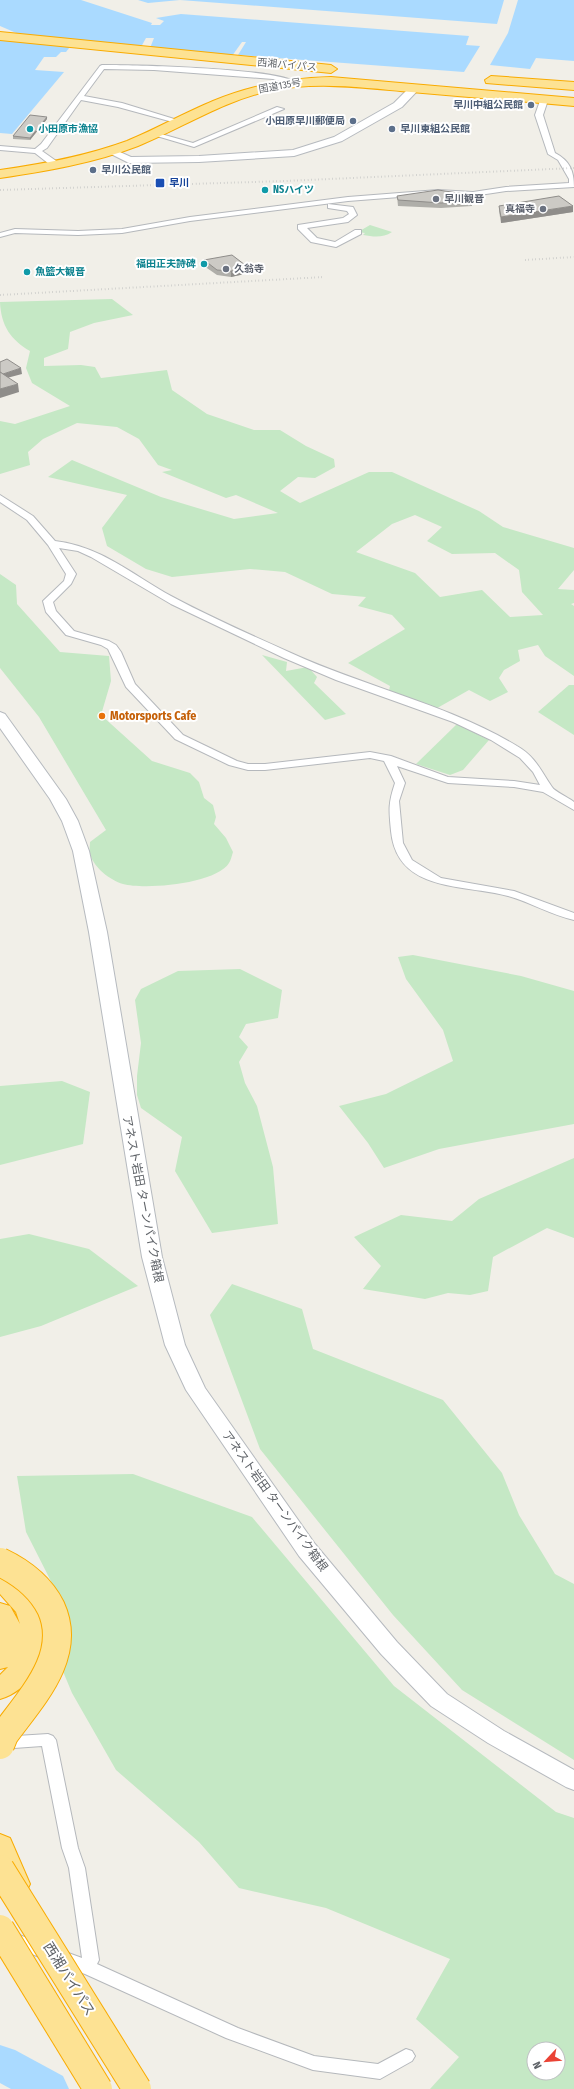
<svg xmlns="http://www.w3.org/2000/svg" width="574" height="2089" viewBox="0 0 574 2089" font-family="'Fira Sans Condensed','Noto Sans JP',sans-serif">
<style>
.green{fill:#c5e8c5;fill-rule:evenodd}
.water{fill:#aadaff}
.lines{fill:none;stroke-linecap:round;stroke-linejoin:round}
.river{fill:#aadaff;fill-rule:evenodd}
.street-casing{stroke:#b5b8bc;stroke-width:2}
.secondary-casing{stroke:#b6babf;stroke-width:2}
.highway-casing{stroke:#f9ab00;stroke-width:2}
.street{fill:#fff;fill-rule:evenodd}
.secondary{fill:#fff;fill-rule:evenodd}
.highway{fill:#fde293;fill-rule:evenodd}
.rail{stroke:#b6b7b8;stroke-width:2;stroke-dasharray:0.5 3;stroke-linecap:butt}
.highway-bridge-casing{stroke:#f9ab00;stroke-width:30;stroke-linecap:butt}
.highway-bridge{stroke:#fde293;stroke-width:28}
.wall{fill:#afaea9}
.shaded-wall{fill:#8f8d8a}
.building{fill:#cccac5;stroke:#8f8d8a}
.service-dot{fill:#5c6f8a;stroke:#fff;stroke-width:1.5}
.culture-dot{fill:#0f9aa8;stroke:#fff;stroke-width:1.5}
.transit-dot{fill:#1a4fb4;stroke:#fff;stroke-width:1.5}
.worship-dot{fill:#6b7280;stroke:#fff;stroke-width:1.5}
.food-dot{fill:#e8710a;stroke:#fff;stroke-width:1.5}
.labels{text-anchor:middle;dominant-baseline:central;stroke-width:4;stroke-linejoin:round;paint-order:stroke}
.far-street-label{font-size:10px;fill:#5f6368;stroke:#fff}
.far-service-label{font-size:10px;font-weight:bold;fill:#4e5e75;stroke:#fff;text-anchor:end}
.far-culture-label{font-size:10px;font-weight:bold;fill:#0d838f;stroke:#fff;text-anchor:start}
.far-transit-label{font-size:10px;font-weight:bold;fill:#164399;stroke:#fff;text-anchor:start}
.far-worship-label{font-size:10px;font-weight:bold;fill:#5b616d;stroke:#fff;text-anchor:start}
.food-label{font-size:12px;font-weight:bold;fill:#c56008;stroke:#fff;text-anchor:start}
.street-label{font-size:12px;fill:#5f6368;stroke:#fff}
.near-street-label{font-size:14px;fill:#5f6368;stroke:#fff}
</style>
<rect width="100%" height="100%" fill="#f1efe8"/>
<!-- green -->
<g class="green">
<path d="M370,225l22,7c-9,6 -18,5 -29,3l2,-2 -7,-1z"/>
<path d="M112,299l21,16 -39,8 -24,9 -2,17 -24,9v8l37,-1 14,2 6,11 66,-8 5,20 35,24 47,16h26l26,16 28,13 1,8 -20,11 -17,-1 -18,14 20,12 69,-31h23l87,39 24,16 71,21v22l-16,19 16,1v13l-3,1 3,2v70l-29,-20 -7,-11 -20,5 2,11 -16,9 -5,8 9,14 -18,9 -21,-11 -37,21 -44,-16 2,-9 -42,-23 57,-34 -13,-14 -34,-9 8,-9 -34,-3 -47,-22 -35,-3 -78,8 -26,-8 -39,-23 -5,-18 25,-33 -79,-18 24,-17 89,37 73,22 44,-6 -42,-18 -10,3 -64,-26 10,-2 -14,-5 -19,-26 -22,-12 -40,-4 -34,16 -15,13 2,13 -30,9v-53l15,3 55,-18 -38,-23 -6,-15 4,-17c-19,-11 -29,-25 -30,-49zM415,515l27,12 -15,14 25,13 43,-1 24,17 3,22 21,23 -33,2 -28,-27 -42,7 -25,-24 -59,-21 36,-28z"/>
<path d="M0,574l16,11 1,19 43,48 49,4 2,25 -10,34 51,46 38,12 9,9 5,16 9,7 3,12 -2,7 12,14 7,14c-1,3 -2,8 -4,11 -13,21 -84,27 -106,21 -13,-4 -29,-16 -33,-30 -1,-3 0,-9 0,-12l16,-12 -67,-113 -39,-49z"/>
<path d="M262,655l25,7 -1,9 22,-4 9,10 -3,6 32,31 -21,6z"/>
<path d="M569,685h5v50l-36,-23z"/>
<path d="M457,724l32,16 -26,30 -13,5 -34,-11z"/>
<path d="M413,955l108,21 53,15v133l-135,25 -55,19 -16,-25 -29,-37 47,-12 67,-33 -10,-31 -37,-51 -8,-22z"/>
<path d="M240,969l42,21 -4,28 -32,6 -7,13 9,10 -9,15 6,21 12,23 16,61 5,57 -66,9 -37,-62 7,-34 -41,-29 -4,-13v-19l4,-33 -6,-43 6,-11 37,-18z"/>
<path d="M62,1081l28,11 -7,52 -83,21v-79z"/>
<path d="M574,1158v80l-27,-10 -54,29 -5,34 -18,4 -22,-2 -23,6 -62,-10 18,-23 -27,-29 47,-22 51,6 27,-22z"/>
<path d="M29,1234l60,15 49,37 -97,40 -41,11v-98z"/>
<path d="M232,1284l70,25 11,40 130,51 59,73 17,42 36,59 19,10v176l-112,-70 -69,-75 -133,-166 -50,-134z"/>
<path d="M133,1474l119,43 142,169 162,126 18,6v271h-144l29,-32 -43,-38 34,-60 -124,-51 -87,-20 -40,-46 -83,-72 -44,-77 -10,-24 2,-62 -38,-75 -9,-56zM534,2049h24v24h-24z"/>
</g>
<!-- water -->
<g class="water">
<path d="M0,0h81l71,23 -1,2h9l4,-4 -8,-3 25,-4 288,22 -3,9 14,1 -16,26 -226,-17 8,-13h-4l-10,14 -82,-8 4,-10h-8l-5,9 -63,-3 2,-5h-4l-10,13h-5l-5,5h-12l-9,13 29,2 -52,62 -12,-1v-93l21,-5 -21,-9z"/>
<path d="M138,0h366l-7,24 -317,-24 -32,3z"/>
<path d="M518,0h56v61l-38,-3 -6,11 -40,-4 18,-32z"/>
</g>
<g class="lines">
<!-- river -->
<path class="river" d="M0,2045l15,5 48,26 6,13h-58l-11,-6z"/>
<defs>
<g id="street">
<path d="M102,65c31,0 177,3 195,18l-4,2 -20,-6 -119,-9 -50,-1 -20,27 38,7 62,19 -4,2 -62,-17 -37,-7 -34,48 -5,3 17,12v4h-6l-18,-14 -35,-3v-4l35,3 6,-5 59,-78z"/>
<path d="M541,98l7,2 -5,15 12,38c15,8 19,18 19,34l-68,4 -33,5 -35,-2 -90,7 -158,20 -68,12 -44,2 -63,-2 -15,4v-4l15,-4 63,2 44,-2 68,-12 158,-20 90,-7 35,2 33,-5 63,-4v-4l-11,-19 -10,-6 -13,-39z"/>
<path d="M277,107l7,2 -90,38 -44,-13 4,-2 39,11z"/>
<path d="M328,204l25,3 4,8 -9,7 -41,6 10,10 18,4 20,-12h6v4l-25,13 -25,-5 -13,-13v-4l45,-7 6,-4 -2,-3 -19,-3z"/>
<path d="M0,495l33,21 22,25c45,5 78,34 116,55 39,21 80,39 120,57 74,34 156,51 226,93 18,10 24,25 35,41 2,4 17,11 22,15v8l-31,-18 -29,-5 -66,-4 -51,-17 8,17 -6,18 4,42 9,17 29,18 73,13 60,22v7c-23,-5 -44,-18 -66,-24 -44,-12 -111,-3 -117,-65 -2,-21 -3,-27 4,-48l-11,-22 -14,-3 -105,12h-17l-19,-5 -54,-26 -49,-52 -18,-38 -7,-4 -35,-10 -20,-23 -3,-11 21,-20 2,-7 -18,-29 -21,-25 -27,-18zM59,548l19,3 13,6 80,47 113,54 52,22 117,42 38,18 29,18 13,14 7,13 -26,-4 -66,-4 -57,-21 -21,-4 -105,12h-17l-11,-3 -54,-26 -48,-51 -14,-32 -5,-7 -7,-4 -35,-10 -18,-20 -3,-9 18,-18 5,-10z"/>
<path d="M48,1734l5,2 3,4 22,108 7,20 14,92 -2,4 141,64 76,28 64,8 28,-15 6,2 3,5 -3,5 -32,18 -67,-9 -87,-32 -141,-64 -80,-30 -2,-5 2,-5 6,-2 71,26 -13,-90 -7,-20 -20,-102 -42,3 1,-12z"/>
</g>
<g id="secondary">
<path d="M415,85l5,3 -18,19 -60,34 -48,15 -95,6 -70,1 -24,-12 6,-3 20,9 68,-1 94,-6 41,-13 60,-34 17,-17z"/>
<path d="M0,712l5,2 61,85 12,22 11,30 18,81 55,325 23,88 20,43 110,156 82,98 50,52 57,37 70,39v20l-8,-3 -78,-44 -57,-37 -50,-52 -82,-98 -113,-166 -21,-45 -23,-88 -53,-325 -16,-81 -11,-30 -12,-22 -50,-71z"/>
</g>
<g id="highway">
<path d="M0,32l331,33 6,4 -6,4 -331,-33z"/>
<path d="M491,76l83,6v8l-88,-7 -1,-3z"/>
<path d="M331,77l243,21v8c-54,-5 -109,-9 -163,-14 -47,-4 -94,-11 -142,-1 -46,10 -87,37 -131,55 -44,17 -91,25 -138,32v-8c43,-6 86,-14 127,-29 29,-12 57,-28 86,-40 38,-16 77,-23 118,-24z"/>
<path d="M0,1570c23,7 46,34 48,59 3,29 -20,62 -48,70v-24l8,-8 -8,2v-66l10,3 10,18 -4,-12 -16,-18z"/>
<path d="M0,1834l10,4 20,46 -4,8 -11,4 -11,-4 -4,-8z"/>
</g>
</defs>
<!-- street casing -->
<use href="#street" class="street-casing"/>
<!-- secondary casing -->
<use href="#secondary" class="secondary-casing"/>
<!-- highway casing -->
<use href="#highway" class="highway-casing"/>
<!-- street -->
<use href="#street" class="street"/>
<!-- secondary -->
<use href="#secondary" class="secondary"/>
<!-- highway -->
<use href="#highway" class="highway"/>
<!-- rail -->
<g class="rail">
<path d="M0,190l285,-9 289,-13"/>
<path d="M525,260l49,-3"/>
<path d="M0,295l324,-18"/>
</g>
<defs>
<g id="highway-bridge">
<path d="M0,1562c21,10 40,24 51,46 22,48 -21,91 -47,127l-4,10"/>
<path d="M0,1869l137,220"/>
<path d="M0,1929l98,160"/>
</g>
</defs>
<!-- highway-bridge casing -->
<use href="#highway-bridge" class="highway-bridge-casing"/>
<!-- highway-bridge -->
<use href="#highway-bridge" class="highway-bridge"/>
</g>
<!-- wall -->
<g class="wall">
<path d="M47,119l-17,21 -17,-1v-3z"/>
<path d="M472,195v11l-31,2 -43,-2 -1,-10z"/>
<path d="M499,206l74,6 -72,11 -2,-12z"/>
<path d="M204,260l45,13 -18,4 -14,-2 -13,-9z"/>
</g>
<!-- shaded-wall -->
<g class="shaded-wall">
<path d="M47,117v2l-17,21v-2z"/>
<path d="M573,206v6l-72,11v-6z"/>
<path d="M249,268v5l-18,4v-6z"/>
<path d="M21,368l1,6 -19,5v-5z"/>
<path d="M18,384l1,8 -19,6v-9z"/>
</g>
<!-- building -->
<g class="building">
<path d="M30,115l17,2 -17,21 -17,-2z"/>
<path d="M438,190l34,5v6l-31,2 -43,-3 -1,-4z"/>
<path d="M559,196l14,10 -72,11 -2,-11z"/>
<path d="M232,255l17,13 -18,3 -14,-1 -13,-10z"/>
<path d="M7,359l14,9 -18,6 -3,-2v-10z"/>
<path d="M0,372l18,12 -18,5z"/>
</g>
<!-- markers -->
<g class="service-dot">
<circle cx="531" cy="105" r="4"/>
<circle cx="353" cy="121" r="4"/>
<circle cx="392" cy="129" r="4"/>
<circle cx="93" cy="170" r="4"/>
</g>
<g class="culture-dot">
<circle cx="30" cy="129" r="4"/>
<circle cx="265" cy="190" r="4"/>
<circle cx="204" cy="264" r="4"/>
<circle cx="27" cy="272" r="4"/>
</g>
<rect class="transit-dot" x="155" y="178" width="10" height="10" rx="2"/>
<g class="worship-dot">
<circle cx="436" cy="199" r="4"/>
<circle cx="543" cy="209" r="4"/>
<circle cx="226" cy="269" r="4"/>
</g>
<circle class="food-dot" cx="102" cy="716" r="4"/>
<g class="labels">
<!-- far-street labels -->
<g class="far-street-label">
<text transform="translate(287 65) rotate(5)">西湘バイパス</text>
<text transform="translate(280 86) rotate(-10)">国道135号</text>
</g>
<!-- far-service labels -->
<g class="far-service-label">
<text x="523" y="105">早川中組公民館</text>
<text x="345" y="121">小田原早川郵便局</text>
<text x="400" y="129" text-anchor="start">早川東組公民館</text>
<text x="101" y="170" text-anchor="start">早川公民館</text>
</g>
<!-- far-culture labels -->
<g class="far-culture-label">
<text x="38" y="129">小田原市漁協</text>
<text x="273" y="190">NSハイツ</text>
<text x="196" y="264" text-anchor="end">福田正夫詩碑</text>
<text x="35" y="272">魚籃大観音</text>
</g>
<!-- far-transit labels -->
<g class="far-transit-label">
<text x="169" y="183">早川</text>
</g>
<!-- far-worship labels -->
<g class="far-worship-label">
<text x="444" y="199">早川観音</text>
<text x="535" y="209" text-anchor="end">真福寺</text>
<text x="234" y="269">久翁寺</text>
</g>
<!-- food labels -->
<g class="food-label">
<text x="110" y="716">Motorsports Cafe</text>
</g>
<!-- street labels -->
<g class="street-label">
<text transform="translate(143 1199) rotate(79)">アネスト岩田 ターンパイク箱根</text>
<text transform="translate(275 1501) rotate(54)">アネスト岩田 ターンパイク箱根</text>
</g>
<!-- near-street labels -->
<g class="near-street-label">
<text transform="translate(69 1979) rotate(58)">西湘バイパス</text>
</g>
</g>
<!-- north arrow -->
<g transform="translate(546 2061) rotate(244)"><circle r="19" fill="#ffffff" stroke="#bfc1c3"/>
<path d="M0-3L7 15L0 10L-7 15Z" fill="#ea4335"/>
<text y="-6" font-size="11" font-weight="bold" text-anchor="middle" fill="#5f6368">N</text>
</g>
</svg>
